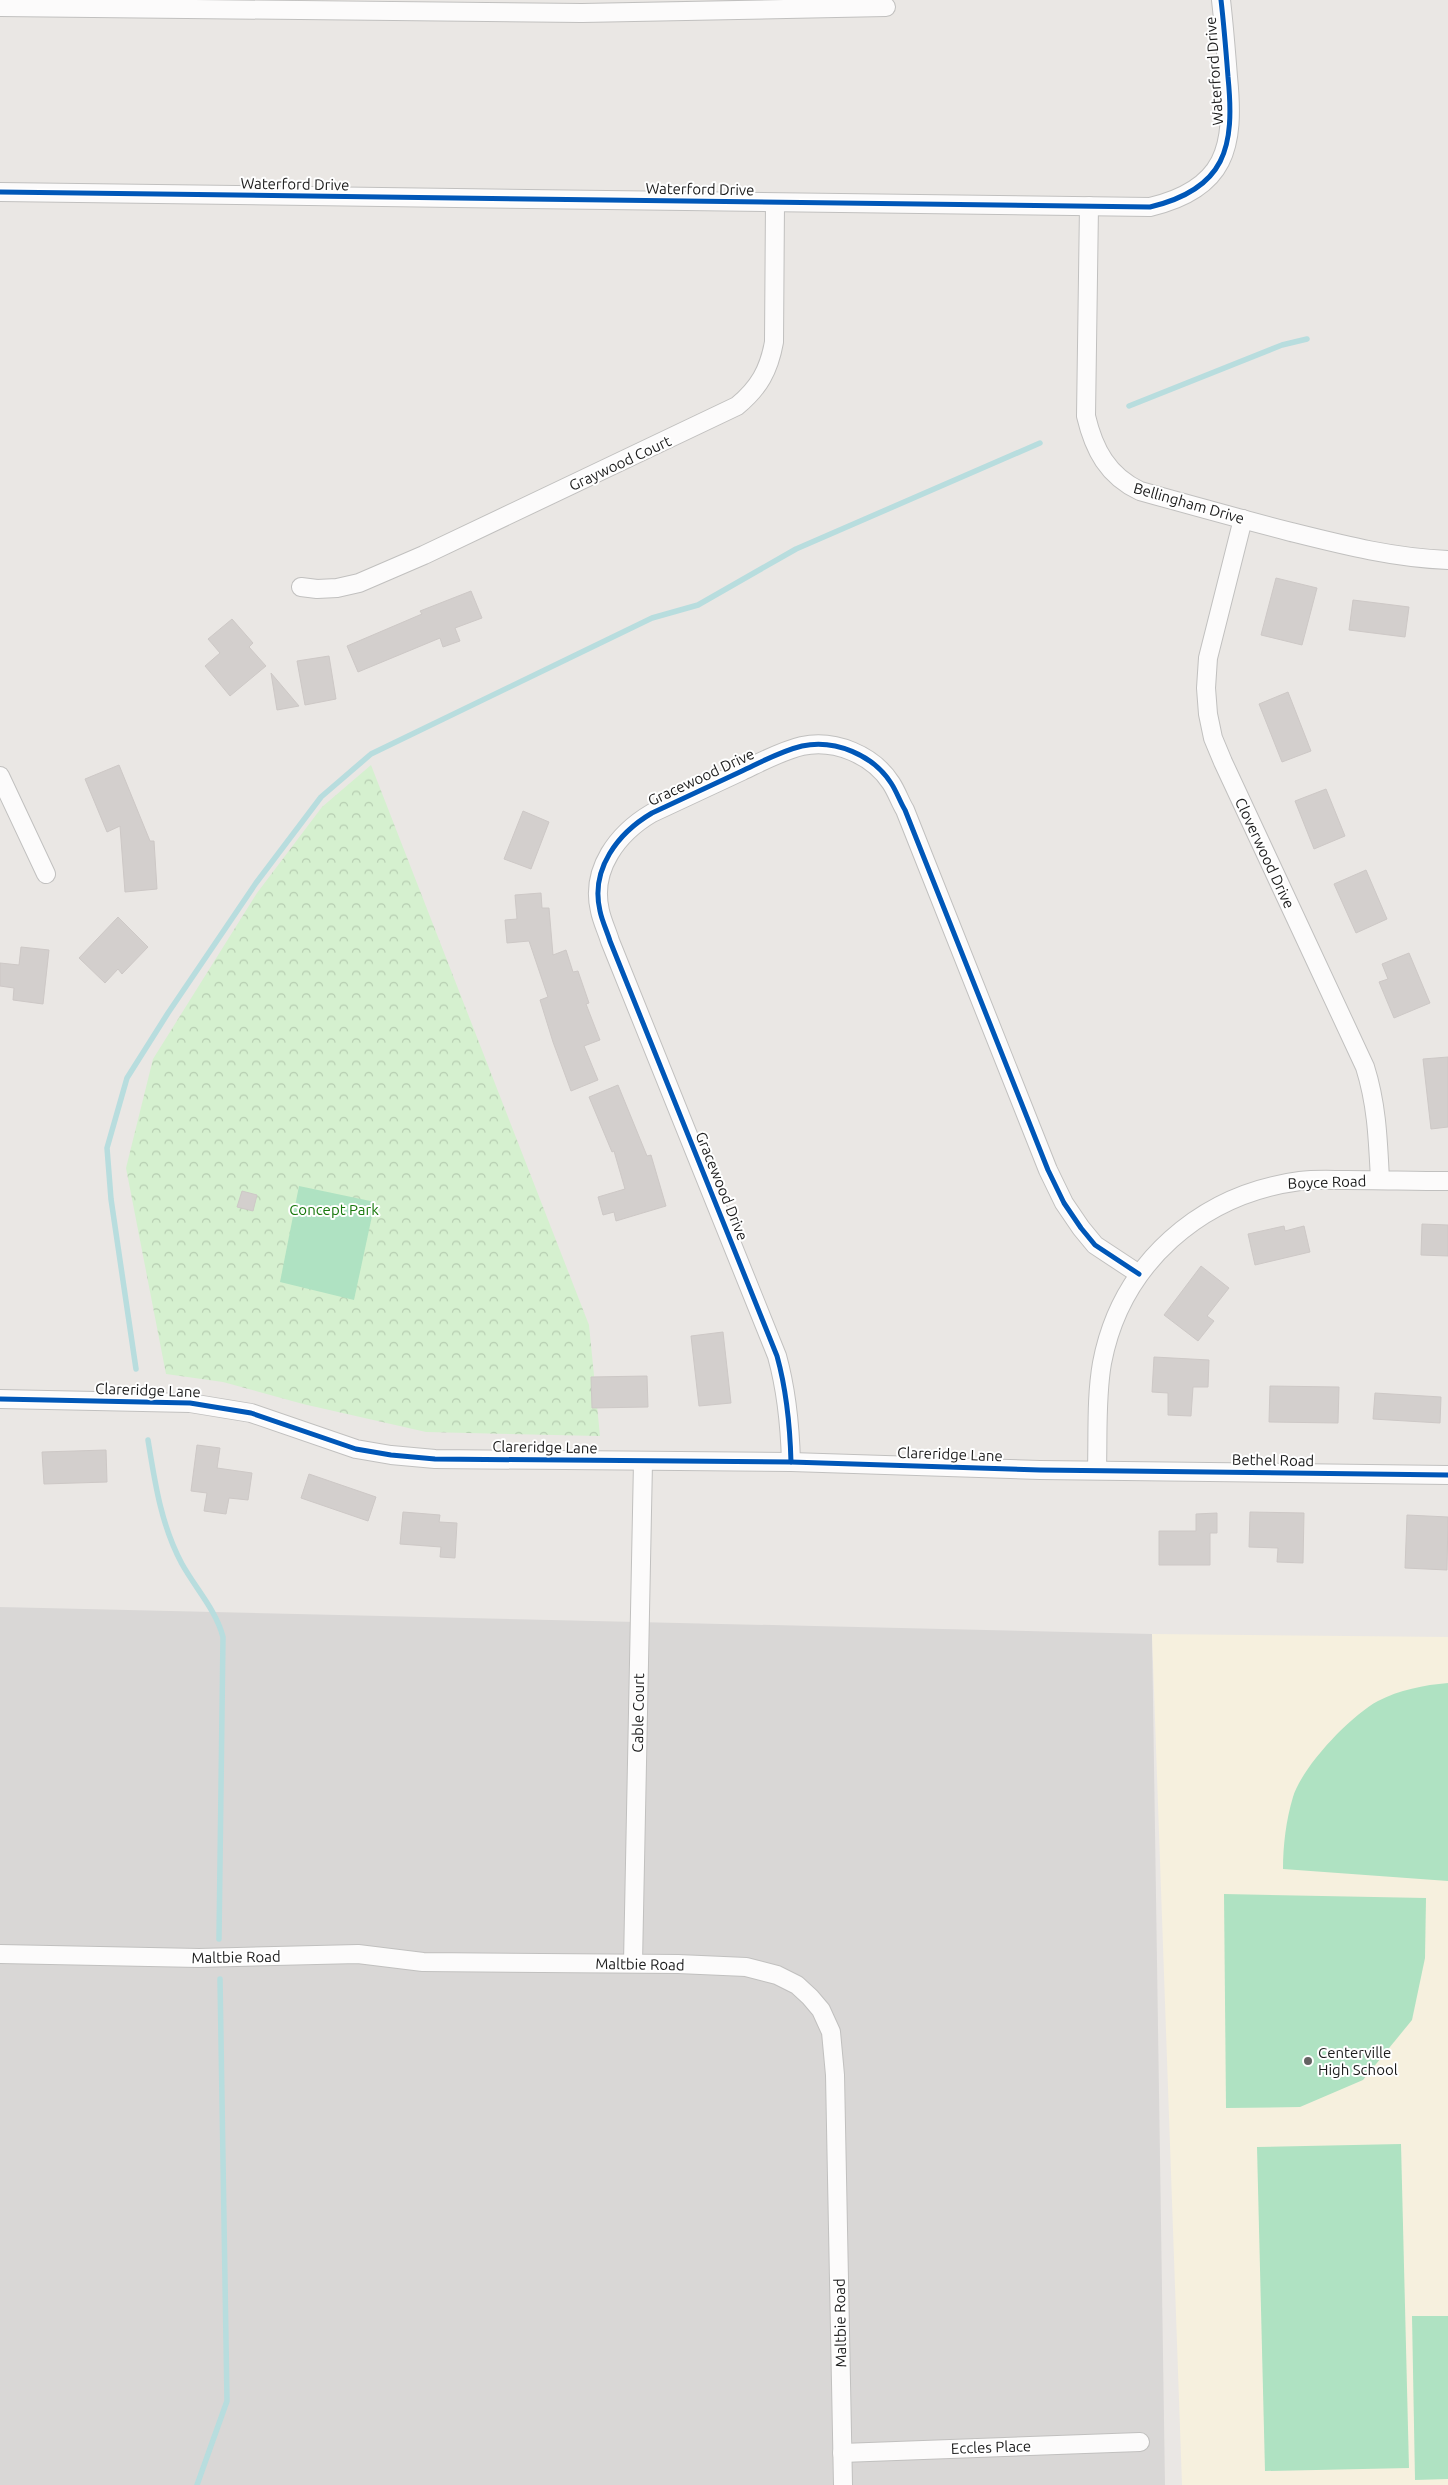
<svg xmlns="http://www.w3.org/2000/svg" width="1448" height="2485" viewBox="0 0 1448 2485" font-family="Ubuntu,sans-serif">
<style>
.residential{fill:#d9d7d6}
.education{fill:#f6f0de}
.park{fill:url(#park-crowns)}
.pitch{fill:#afe2c2}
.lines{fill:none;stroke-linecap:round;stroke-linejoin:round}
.stream{stroke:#b8ddde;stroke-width:5.5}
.building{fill:#d3cfcd;stroke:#cdc8c6}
.minor-casing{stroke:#c1c0bf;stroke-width:20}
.minor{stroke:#fcfbfb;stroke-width:18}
.cycleway-casing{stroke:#fff;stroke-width:8}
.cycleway{stroke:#0057b8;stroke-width:5}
.poi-dot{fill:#646362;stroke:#fff;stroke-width:2}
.labels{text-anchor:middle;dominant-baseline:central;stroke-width:4;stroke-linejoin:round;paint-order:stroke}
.street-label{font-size:15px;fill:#1c1c1c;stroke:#fff}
.park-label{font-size:15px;fill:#18780c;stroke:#fff}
.poi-label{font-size:15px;fill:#1c1c1c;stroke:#fff;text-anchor:start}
</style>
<defs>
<pattern id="park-crowns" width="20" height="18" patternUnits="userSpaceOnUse" patternTransform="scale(1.25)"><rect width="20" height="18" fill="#d5f0cf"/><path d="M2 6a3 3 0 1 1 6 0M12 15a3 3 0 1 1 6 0" fill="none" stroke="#b6cdb1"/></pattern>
</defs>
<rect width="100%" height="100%" fill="#eae7e4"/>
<!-- residential -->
<path class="residential" d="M0,1607l1152,27 13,851h-1165z"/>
<!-- education -->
<path class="education" d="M1152,1634l296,3v848h-266z"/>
<!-- park -->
<path class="park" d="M371,765l218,560 11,111 -174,-4 -123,-28 -80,-22 -57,-8 -40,-206 27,-109 104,-166 65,-86z"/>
<!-- pitch -->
<g class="pitch">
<path d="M299,1186l76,16 -21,98 -74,-18z"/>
<path d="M1448,1683v198l-165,-12c0,-23 3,-49 10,-72 9,-30 57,-81 85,-96 21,-11 46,-16 70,-18z"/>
<path d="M1224,1894l202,4 -1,60 -13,62 -49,60 -63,27 -74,1z"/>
<path d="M1401,2144l8,324 -144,3 -8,-324z"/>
<path d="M1412,2316h36v163l-33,1z"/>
</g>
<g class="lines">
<!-- stream -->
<g class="stream">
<path d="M1129,406l153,-61 25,-6"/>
<path d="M136,1369l-25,-170 -4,-51 20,-70 41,-65 88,-130 65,-86 50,-43 281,-136 46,-13 98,-56 244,-106"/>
<path d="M148,1440c7,43 13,85 34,124 14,25 34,46 41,73l-4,302"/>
<path d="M197,2485l30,-84 -7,-422"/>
</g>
</g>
<!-- building -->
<g class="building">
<path d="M1276,578l41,10 -15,57 -41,-10z"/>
<path d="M471,591l11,27 -27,10 5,13 -17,6 -3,-9 -82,34 -11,-26 75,-32 -2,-3z"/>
<path d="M1353,600l56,7 -4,30 -56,-7z"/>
<path d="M232,619l21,24 -4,4 17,19 -36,30 -25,-30 15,-13 -12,-14z"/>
<path d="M329,656l7,43 -31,6 -8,-44z"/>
<path d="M271,673l28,33 -22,4z"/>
<path d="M1288,692l23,59 -29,11 -23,-58z"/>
<path d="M119,765l31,76h4l3,48 -32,3 -5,-66 -13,6 -22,-53z"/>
<path d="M1326,789l19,47 -31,13 -19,-48z"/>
<path d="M523,811l26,11 -18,47 -27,-10z"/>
<path d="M1366,870l21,49 -31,14 -22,-49z"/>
<path d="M541,893l1,15h7l4,47 13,-5 7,22 5,-1 11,32 -3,1 14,36 -16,6 14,34 -27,11 -18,-49 -13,-42 8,-3 -19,-56 -22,2 -2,-23 12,-1 -2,-24z"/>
<path d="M118,917l30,30 -26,27 -4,-5 -13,14 -26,-25z"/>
<path d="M21,947l28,3 -6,54 -30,-4 1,-12 -14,-2v-23l19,2z"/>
<path d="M1409,953l21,50 -36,15 -15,-36 9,-3 -6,-15z"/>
<path d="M1448,1057v70l-17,2 -8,-70z"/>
<path d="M618,1085l29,71 4,-1 15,51 -50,15 -2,-9 -11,3 -5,-18 27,-8 -11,-38 -2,1 -23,-55z"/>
<path d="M242,1191l15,4 -4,16 -16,-4z"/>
<path d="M1422,1224l26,1v31l-27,-1z"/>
<path d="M1284,1226l1,5 19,-5 6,26 -55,13 -7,-31z"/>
<path d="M1201,1266l28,22 -22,28 7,5 -16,20 -34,-26z"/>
<path d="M723,1332l8,71 -32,3 -8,-70z"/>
<path d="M1154,1357l55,3 -1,27h-15l-2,29 -23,-1v-22l-16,-1z"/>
<path d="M647,1376l1,31 -56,1 -1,-31z"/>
<path d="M1270,1386l69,1 -1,36 -69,-1z"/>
<path d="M1375,1393l66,4 -1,26 -67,-4z"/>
<path d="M197,1445l23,3 -3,20 35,5 -4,27 -19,-2 -3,16 -22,-3 3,-18 -16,-2z"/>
<path d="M106,1450l1,32 -63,2 -2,-32z"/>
<path d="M309,1474l67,23 -8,24 -67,-23z"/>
<path d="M403,1512l37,3 -1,7 18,1 -2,35 -15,-1 1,-10 -41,-3z"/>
<path d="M1250,1512l54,1 -1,50 -26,-1 1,-14 -29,-1z"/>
<path d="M1217,1513v20h-7v32h-51v-34h37v-17z"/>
<path d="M1407,1515l41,2 -1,53 -42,-2z"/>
</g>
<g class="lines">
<defs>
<g id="minor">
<path d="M0,7l582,6 304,-6"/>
<path d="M0,192l1150,15c76,-18 85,-60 78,-130 -2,-26 -4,-51 -7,-77"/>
<path d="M1089,206l-3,210c8,34 22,60 54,75 50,14 101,28 151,41 52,13 103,26 157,28"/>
<path d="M1243,519l-35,139 -2,30 2,26 5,24 10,24 142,305c12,38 13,74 15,113"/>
<path d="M301,587l16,2 20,-1 22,-5 65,-28 313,-149c22,-18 32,-36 37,-64l1,-139"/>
<path d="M0,776l46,98"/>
<path d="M0,1399l190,4 61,10 105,36 35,6 44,4 356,3 249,8 408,5"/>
<path d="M791,1462c-1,-37 -4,-70 -14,-106l-167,-415c-3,-10 -8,-20 -10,-30 -10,-42 18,-78 52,-98 30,-14 60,-28 90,-42 19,-9 39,-20 60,-25 33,-7 71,9 89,37 6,9 9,19 14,27l143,360 16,33 17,25 14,17 44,29"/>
<path d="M1097,1469c1,-35 -1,-72 5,-106 19,-100 99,-169 198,-182 15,-2 31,-1 46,-1 34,0 68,1 102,1"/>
<path d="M0,1954l199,4 159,-4 65,8 255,2 68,3 31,8 20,10 13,12 11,13 10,22 4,43 8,410"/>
<path d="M633,1963l10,-501"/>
<path d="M842,2453l298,-11"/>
</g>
</defs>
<!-- minor casing -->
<use href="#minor" class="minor-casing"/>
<!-- minor -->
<use href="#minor" class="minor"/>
<defs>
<g id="cycleway">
<path d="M0,192l1150,15c76,-18 85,-60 78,-130 -2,-26 -4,-51 -7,-77"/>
<path d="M0,1399l190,4 61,10 105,36 35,6 44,4 356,3 249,8 408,5"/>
<path d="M791,1462c-1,-37 -4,-70 -14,-106l-167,-415c-3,-10 -8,-20 -10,-30 -10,-42 18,-78 52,-98 30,-14 60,-28 90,-42 19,-9 39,-20 60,-25 33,-7 71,9 89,37 6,9 9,19 14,27l143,360 16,33 17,25 14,17 44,29"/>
</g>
</defs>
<!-- cycleway casing -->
<use href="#cycleway" class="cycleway-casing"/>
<!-- cycleway -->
<use href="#cycleway" class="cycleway"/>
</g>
<!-- markers -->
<circle class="poi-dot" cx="1308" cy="2061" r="5"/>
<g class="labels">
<!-- street labels -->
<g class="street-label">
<text transform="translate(1214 71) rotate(-94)">Waterford Drive</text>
<text transform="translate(295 184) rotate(1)">Waterford Drive</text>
<text transform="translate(700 189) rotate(1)">Waterford Drive</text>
<text transform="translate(620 463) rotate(-25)">Graywood Court</text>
<text transform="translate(1189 503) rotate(16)">Bellingham Drive</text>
<text transform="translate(701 777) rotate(-25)">Gracewood Drive</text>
<text transform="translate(1265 853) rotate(65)">Cloverwood Drive</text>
<text transform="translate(1327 1182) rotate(-2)">Boyce Road</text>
<text transform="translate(722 1186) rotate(68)">Gracewood Drive</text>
<text transform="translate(148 1390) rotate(2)">Clareridge Lane</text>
<text transform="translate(545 1447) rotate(1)">Clareridge Lane</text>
<text transform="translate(950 1454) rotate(2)">Clareridge Lane</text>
<text transform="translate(1273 1460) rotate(1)">Bethel Road</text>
<text transform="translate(638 1713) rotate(-89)">Cable Court</text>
<text transform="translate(236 1957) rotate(-1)">Maltbie Road</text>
<text transform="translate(640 1964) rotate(1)">Maltbie Road</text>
<text transform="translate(840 2323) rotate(-91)">Maltbie Road</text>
<text transform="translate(991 2447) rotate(-2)">Eccles Place</text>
</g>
<!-- park labels -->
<g class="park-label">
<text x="334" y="1209">Concept Park</text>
</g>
<!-- poi labels -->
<g class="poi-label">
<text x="1318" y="2052">Centerville<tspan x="1318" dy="17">High School</tspan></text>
</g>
</g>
</svg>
